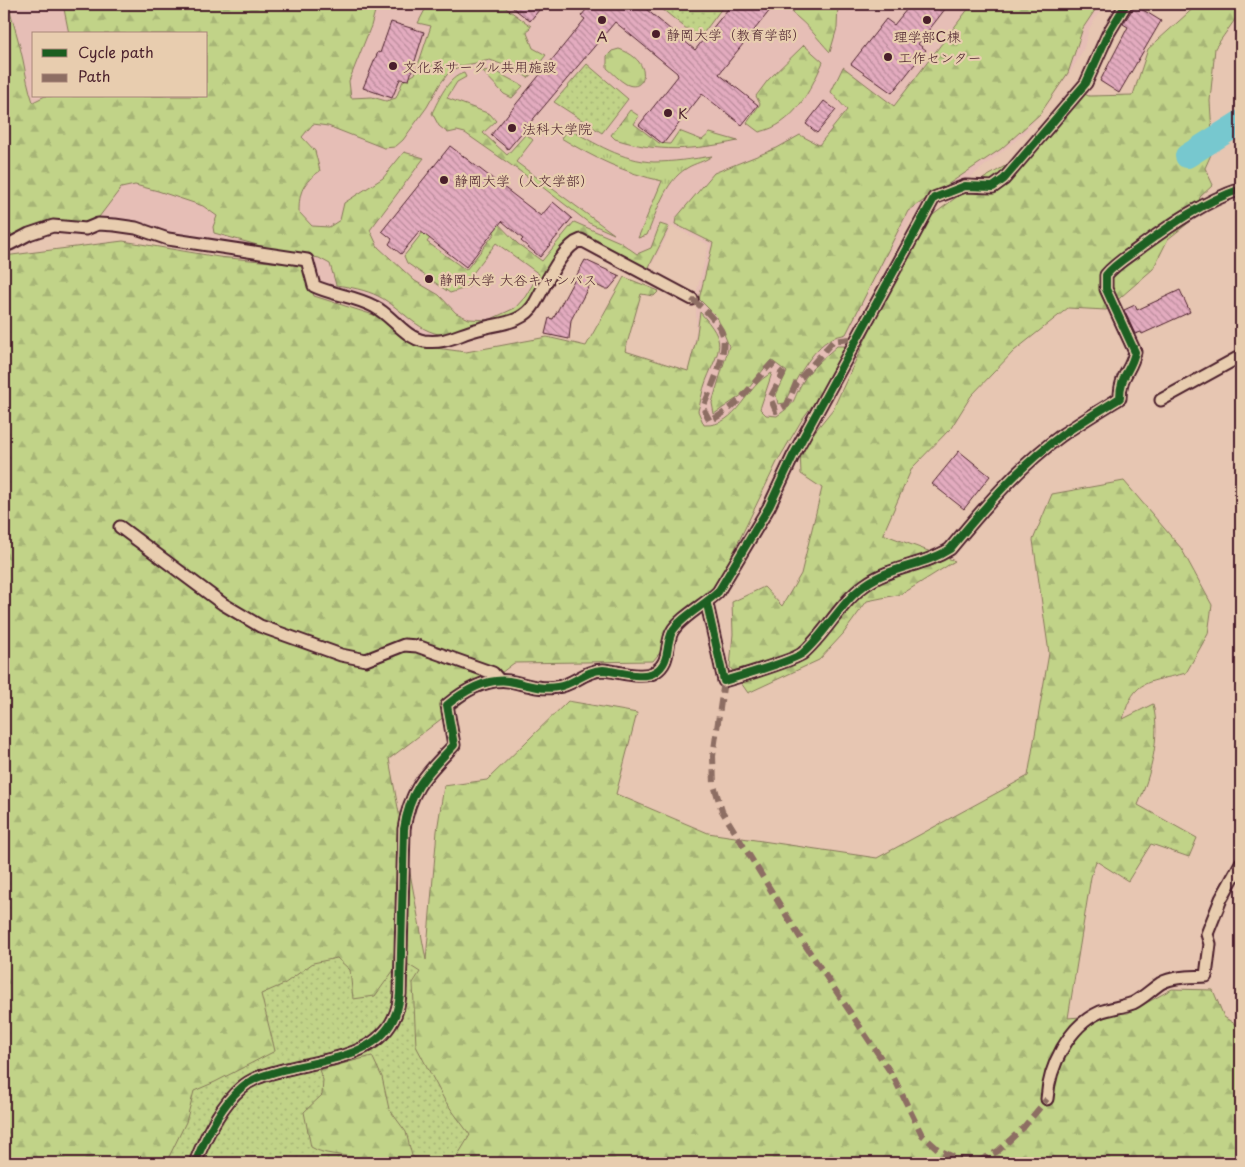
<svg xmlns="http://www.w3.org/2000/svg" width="1245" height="1167" viewBox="0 0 1245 1167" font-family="'Playpen Sans','Klee One',sans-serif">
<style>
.built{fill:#e6beb6;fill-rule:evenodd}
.grass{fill:url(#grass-tufts);stroke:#86795a}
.forest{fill:url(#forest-firs);stroke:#86795a}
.park{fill:url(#park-dots);stroke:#86795a}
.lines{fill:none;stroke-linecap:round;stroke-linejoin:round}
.river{stroke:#77c8cf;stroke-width:24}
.building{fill:url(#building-back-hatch);stroke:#4a1f2b}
.street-casing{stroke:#4a1f2b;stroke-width:15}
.street{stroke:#e8cdaf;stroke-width:11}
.quiet{stroke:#8d6e63;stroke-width:6;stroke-dasharray:12 6;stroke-linecap:butt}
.cycleway-casing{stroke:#e8cdaf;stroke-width:11}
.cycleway{stroke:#1b5e20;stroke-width:8}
.poi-dot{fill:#4a1f2b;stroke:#e8cdaf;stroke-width:2}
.labels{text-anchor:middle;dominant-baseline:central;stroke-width:4.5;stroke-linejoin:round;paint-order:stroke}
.poi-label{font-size:14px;fill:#4a1f2b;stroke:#e8cdaf;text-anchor:start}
</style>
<defs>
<pattern id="grass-tufts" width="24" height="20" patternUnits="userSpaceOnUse" patternTransform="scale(1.25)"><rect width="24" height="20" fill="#c1d388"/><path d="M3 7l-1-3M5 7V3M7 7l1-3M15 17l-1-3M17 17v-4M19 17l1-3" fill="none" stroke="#a7b576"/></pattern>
<pattern id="forest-firs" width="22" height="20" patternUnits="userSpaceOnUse" patternTransform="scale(1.25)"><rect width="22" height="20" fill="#c1d388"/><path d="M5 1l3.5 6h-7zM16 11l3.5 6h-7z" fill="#a7b576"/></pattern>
<pattern id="park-dots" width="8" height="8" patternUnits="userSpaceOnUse" patternTransform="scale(1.25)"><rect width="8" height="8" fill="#c1d388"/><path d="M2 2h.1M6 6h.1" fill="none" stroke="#a7b576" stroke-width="1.8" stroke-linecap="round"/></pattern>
<pattern id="building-back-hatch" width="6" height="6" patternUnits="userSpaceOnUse" patternTransform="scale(1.25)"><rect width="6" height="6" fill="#e3abbf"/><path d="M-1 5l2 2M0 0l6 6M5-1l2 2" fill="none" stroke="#ba8b9b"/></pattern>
</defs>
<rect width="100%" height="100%" fill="#e7c6b2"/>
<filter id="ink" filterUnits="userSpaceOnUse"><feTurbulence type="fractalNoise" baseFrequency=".02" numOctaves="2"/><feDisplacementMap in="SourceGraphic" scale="10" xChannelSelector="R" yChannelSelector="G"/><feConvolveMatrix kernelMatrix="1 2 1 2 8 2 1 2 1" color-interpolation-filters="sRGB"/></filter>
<g filter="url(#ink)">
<!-- built -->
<path class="built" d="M4,4h1101l-16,25 -5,19 -12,22 -47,63 -59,48 -37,23 -16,13 -33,56 -64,125 -37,59 -166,-44 22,-59 53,17 8,-40v-37l13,-49 -37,-19 -23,45 -65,-38 -13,4 -50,72 -73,26 -18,1 -12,-3 -45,-34 -12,-6 -44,-8 -6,-29 -143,-20 -30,-11 -91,-1zM34,34h172v62h-172z"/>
<!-- grass -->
<path class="grass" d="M568,128c26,15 55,33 86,34 19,0 39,-3 58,-6 -8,6 -17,7 -25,12 -23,14 -30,44 -40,67l-9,3 24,-57c-37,-8 -68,-23 -101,-43z"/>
<!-- forest -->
<g class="forest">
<path d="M4,4h4c5,18 11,37 15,56 3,15 5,28 10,42l12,-6h161v-62h-137l-6,-30h314l-6,22 -22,55 2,17 21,-1 14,4 10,-3 7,-17 12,-7 16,-48 -13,-3 10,-19h76l-1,2 28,20 -4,7 6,15 13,7 -18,23 -11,-8 -27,-10 -29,6 -11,5 -10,13 -13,23 -24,33 -8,7 -11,1 -56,-22 -15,-2 -11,13 13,14 5,20c-17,12 -21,20 -21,41l13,14 17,1 11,-7 4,-17 39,-25 21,-26 20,6 -54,72 8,17 37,34 24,14 17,18 13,6 20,1 26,-12 10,-11 14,-23 -43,-31 -26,34 -1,10 -19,6 -43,-30 -3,-7 33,-42 20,-11 -30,39 39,28 29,-37 -12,-9 8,-8 27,28 24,17 32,-39 46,20 17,12 14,-6 9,-24 9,3 -21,42 -64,-36 -13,4 -11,12 -32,54c-20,20 -51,24 -78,32 -31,1 -46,-26 -72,-39 -12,-6 -28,-9 -42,-11l-6,-21 -11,-6 -51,-10 -54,-15 -1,-6 4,-11 -14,-10 -45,-15 -23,-6 -14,3 -25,33 -10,4 -19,-3 -63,20z"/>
<path d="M799,4h39l-1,24 -7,24c-14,-15 -21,-26 -38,-39z"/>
<path d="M972,4h127l-16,24 -15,45 -28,41 -39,35 -93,62 -62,123c-5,2 -11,2 -15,5 -18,8 -39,46 -46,64l-7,1 -2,-9 11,-23 -16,-12 -26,33 -31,21 -2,-11 17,-57 -12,-29 -18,-18 14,-56 -38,-19 1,-6 38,-45 63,-25 23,-13 19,10 28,-35 -16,-18 12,-25 51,39z"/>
<path d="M1198,4l43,2v5l-26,37 -5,53 3,49 -8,18 8,17 -13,12 -4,20 -28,22 -15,30 -47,41 -38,-2 -54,43 -43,45 -20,32 -39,40 -29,66 72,27 -53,33 -35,7 -24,33 -24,26 -71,33 -18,-26 3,-33 -1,-32 32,-15 18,19 19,-32 21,-86 -21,-14 -1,-24 33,-41 42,-90 54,-101 42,-32 39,-23 43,-38 24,-34 12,5 44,-1 15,-46z"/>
<path d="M804,45l19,17c-13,29 -29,63 -64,70l-12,-9 13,-19 -4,-8 12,-16z"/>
<path d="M619,49c36,12 27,45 7,35 -7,-4 -13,-11 -19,-16v-12l5,-5z"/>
<path d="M493,70l30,16 -11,12 -8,-4 -22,-23z"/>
<path d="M464,73l2,4 -9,5 -10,16 43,16 6,7 -13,12 24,22 19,-21 7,6 -17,22 98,72 -25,-11 -48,-37 -76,-53 -8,-2 -9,2 -9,-7 -7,-13c7,-14 16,-36 32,-40z"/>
<path d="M630,110l9,6 -5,8 25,19 11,1 9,-13 23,9 8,-7 28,8c-44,9 -80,12 -123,-2l-4,-4z"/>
<path d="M123,241l96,16 83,8 12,31 69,22 30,27 53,7 81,-15 39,9 38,-69 35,14 -5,5 -13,-2 -16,57 63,20 8,-31 4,-28c28,32 20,34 6,69 -4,10 -5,20 -8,30l6,14c34,2 41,-40 68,-52l-12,36 6,6 11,1c21,-15 14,-13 25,-33 8,-15 23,-26 35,-37h11l-25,45 -20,27 -26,44 -57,118 -67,81 -139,2 -125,96 37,201 11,-129 7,-45 43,-6 81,-79 69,12 -21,81 92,39 169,25 151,-82 21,-123 -16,-113 19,-46 72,-13 57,67 31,57 -4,29 -22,39c-36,10 -52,4 -63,46l30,-15c8,34 -2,69 -15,101l59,33 -8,19 -38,-13 -23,37 -32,-20 -5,16 -23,141 60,-5 44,-24 41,1 11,27 17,11v135h-1237v-907z"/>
</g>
<!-- park -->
<g class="park">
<path d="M656,4h69l-26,35z"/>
<path d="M587,64l41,35 -26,34 -48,-31z"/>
<path d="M337,958l13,12 3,29 22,-3 26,-36 19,12 -7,11 3,63 29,55 25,34 -17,28h-29l-12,-7 -6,-24 -17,-23 -7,-32 -10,-21 -53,14 4,10 -1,15 -18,17 7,35c17,11 40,5 55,16h-200l20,-41 8,-31 21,-9 60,-31 -14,-57 23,-10 29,-21z"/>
</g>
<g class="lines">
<!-- river -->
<path class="river" d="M1187,156l54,-34"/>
</g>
<!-- building -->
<g class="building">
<path d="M508,4h36l-14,17z"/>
<path d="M591,4h49l55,46 37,-46h43l-56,70 39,31 -16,20 -40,-31 -39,50 -24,-19 39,-49 -1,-3 -62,-51 -107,127 -17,-14 94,-116 -4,-3z"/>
<path d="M911,4h38l-31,40 8,6 -34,43 -41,-29 35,-45 8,6z"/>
<path d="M1135,5l26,16 -42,72 -19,-12 28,-54 -5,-3z"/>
<path d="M391,22l33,10 -15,48 -9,-1 -8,19 -29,-10 15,-36 2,1z"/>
<path d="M824,101l12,9 -19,23 -11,-9z"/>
<path d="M450,146l91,70 12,-14 19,16 -32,39 -19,-16 2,-2 -21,-18 -36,46 -46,-36 -19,23 -12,-10 3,-5 -10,-8z"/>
<path d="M585,260l35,16 -11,13h-5l-13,-7 -20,38 -2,19 -24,-5 4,-16 4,1z"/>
<path d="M1180,290l10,22 -48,22 -1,-2 -6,2 -11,-24 11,-5 2,5z"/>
<path d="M959,451l31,25 -26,33 -32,-25z"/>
</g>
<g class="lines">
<defs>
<g id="street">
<path d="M4,245l6,-1 19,-10 24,-8 33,3 12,-5 17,1 21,3 32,11 139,21 7,26c19,9 41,10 61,21 16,8 30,31 49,34 23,3 34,-7 55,-12 20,-6 44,-5 56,-26 10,-17 27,-57 46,-63l111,59"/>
<path d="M1161,400l80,-44"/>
<path d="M120,527l103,77 37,22 81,29 25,5 38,-15 13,1 76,27 6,7"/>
<path d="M707,604l17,77c13,-4 72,-21 79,-28 23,-20 37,-50 62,-68 26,-19 59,-19 85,-36 33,-40 69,-83 112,-114 19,-13 39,-25 58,-37 0,-24 11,-26 15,-46l-29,-63v-14c10,-12 23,-19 36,-29 30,-22 63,-45 99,-57"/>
<path d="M1047,1099c2,-32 21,-73 53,-87 11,-4 22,-5 33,-9 10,-5 19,-14 28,-20 13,-7 31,-6 45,-7l4,-32 -3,-10 14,-35 20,-36"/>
<path d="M195,1163c10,-25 25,-57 46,-75 11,-10 24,-13 38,-17 49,-13 116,-14 121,-77l4,-165c6,-41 23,-55 50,-84l-7,-40c16,-13 39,-27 62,-24 16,3 31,9 48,6 17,-2 28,-17 46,-17 15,1 39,10 52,2 16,-10 10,-26 17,-40 7,-14 34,-28 46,-40l51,-85 24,-51 141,-258 31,-12 28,1 11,-8 82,-96 22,-49 18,-30"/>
</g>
</defs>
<!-- street casing -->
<use href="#street" class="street-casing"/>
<!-- street -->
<use href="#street" class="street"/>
<!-- quiet -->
<g class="quiet">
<path d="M692,299c11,9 22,19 29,31 10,19 -11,59 -18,78l7,13c32,-17 37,-32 61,-57l12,10 -13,24 6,13 11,-6 9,-22 37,-42 26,-3"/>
<path d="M724,681l-11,75 1,29 8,26 79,128 92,137 29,59 17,15 19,9 21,2 19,-10 25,-23 24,-29"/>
</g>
<defs>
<g id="cycleway">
<path d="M707,604l17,77c13,-4 72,-21 79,-28 23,-20 37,-50 62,-68 26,-19 59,-19 85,-36 33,-40 69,-83 112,-114 19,-13 39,-25 58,-37 0,-24 11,-26 15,-46l-29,-63v-14c10,-12 23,-19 36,-29 30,-22 63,-45 99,-57"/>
<path d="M195,1163c10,-25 25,-57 46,-75 11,-10 24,-13 38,-17 49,-13 116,-14 121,-77l4,-165c6,-41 23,-55 50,-84l-7,-40c16,-13 39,-27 62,-24 16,3 31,9 48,6 17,-2 28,-17 46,-17 15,1 39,10 52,2 16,-10 10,-26 17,-40 7,-14 34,-28 46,-40l51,-85 24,-51 141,-258 31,-12 28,1 11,-8 82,-96 22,-49 18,-30"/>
</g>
</defs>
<!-- cycleway casing -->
<use href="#cycleway" class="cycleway-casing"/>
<!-- cycleway -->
<use href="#cycleway" class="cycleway"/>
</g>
</g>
<!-- markers -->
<g class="poi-dot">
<circle cx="602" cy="20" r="5"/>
<circle cx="927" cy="20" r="5"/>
<circle cx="656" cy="34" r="5"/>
<circle cx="888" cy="57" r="5"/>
<circle cx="393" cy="66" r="5"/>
<circle cx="668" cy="113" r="5"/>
<circle cx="512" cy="128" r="5"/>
<circle cx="444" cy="180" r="5"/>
<circle cx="429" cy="279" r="5"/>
</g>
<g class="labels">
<!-- poi labels -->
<g class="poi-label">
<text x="666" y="34">静岡大学（教育学部）</text>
<text x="602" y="36" text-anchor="middle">A</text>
<text x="927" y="36" text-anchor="middle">理学部C棟</text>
<text x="898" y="57">工作センター</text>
<text x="403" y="66">文化系サークル共用施設</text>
<text x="678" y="113">K</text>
<text x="522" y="128">法科大学院</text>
<text x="454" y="180">静岡大学（人文学部）</text>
<text x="439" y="279">静岡大学 大谷キャンパス</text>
</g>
</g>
<!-- margin -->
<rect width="1245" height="1167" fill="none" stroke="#e8cdaf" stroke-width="20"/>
<rect x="10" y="10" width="1225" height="1147" fill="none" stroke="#4a1f2b" stroke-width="2" filter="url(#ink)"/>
<!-- legend -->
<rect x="32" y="32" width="175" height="65" fill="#e8cdaf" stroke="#a9877a"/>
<rect x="42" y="49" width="25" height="8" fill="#1b5e20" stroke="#a9877a"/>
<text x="78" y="58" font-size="15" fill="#4a1f2b">Cycle path</text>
<rect x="42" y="74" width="25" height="8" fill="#8d6e63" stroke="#a9877a"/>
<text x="78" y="82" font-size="15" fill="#4a1f2b">Path</text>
</svg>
